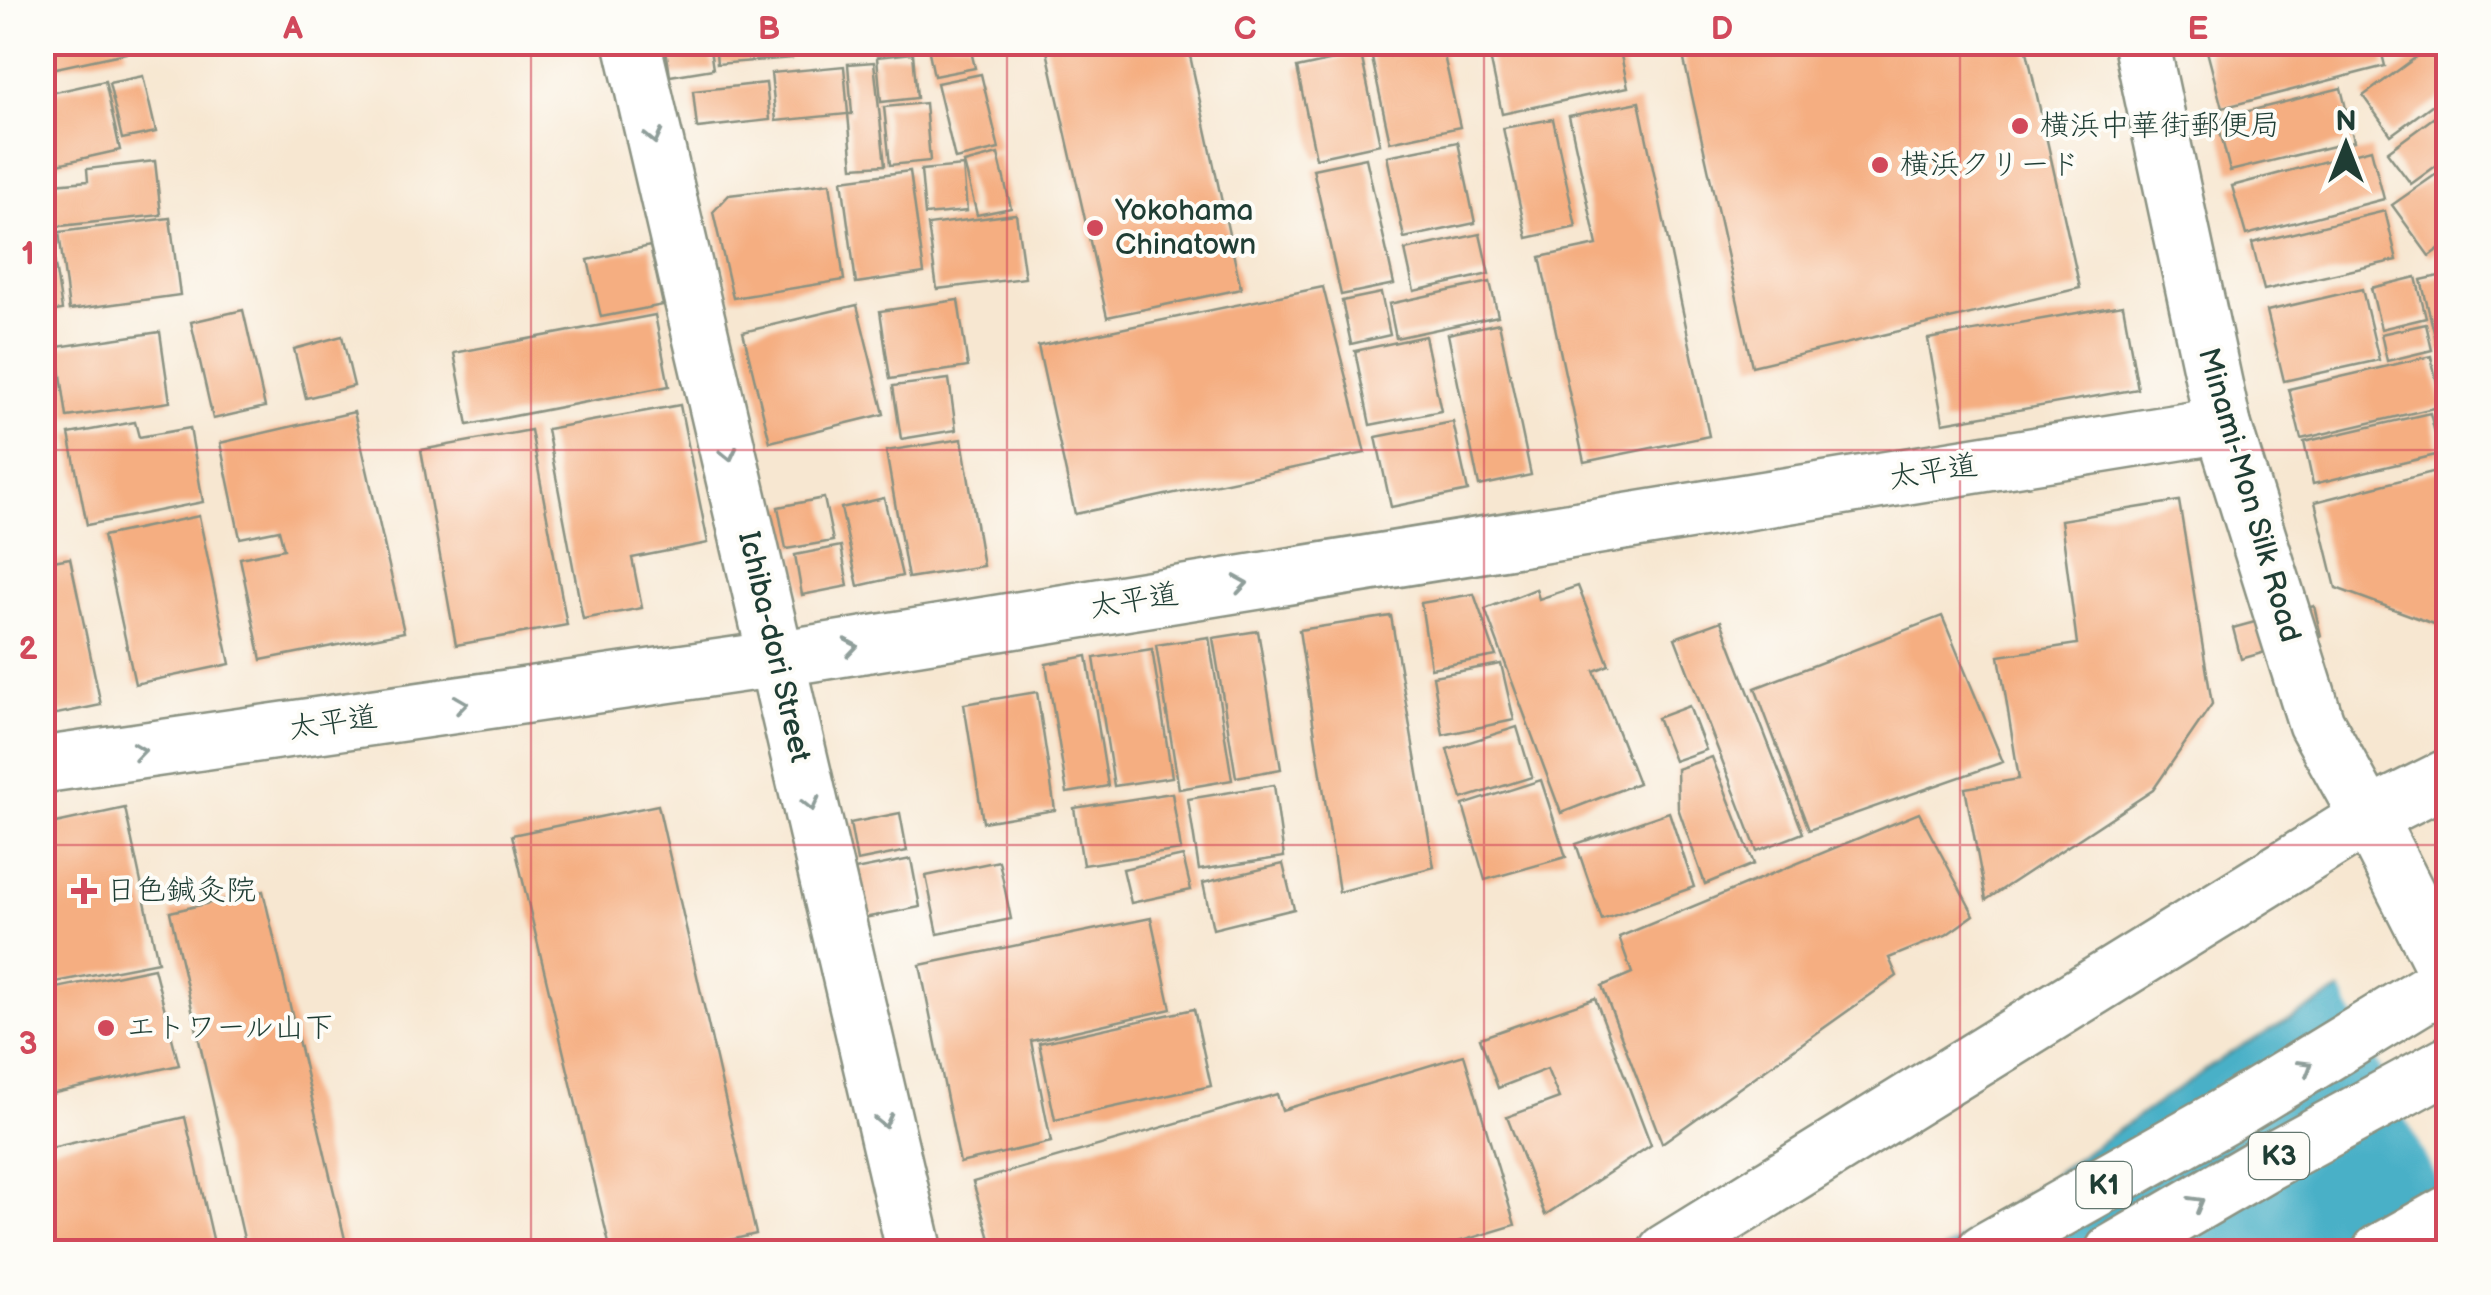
<svg xmlns="http://www.w3.org/2000/svg" width="2491" height="1295" viewBox="0 0 2491 1295" font-family="'Balsamiq Sans','Klee One',sans-serif">
<style>
.water{fill:#48b0c7;stroke:#34767e;stroke-width:2.5}
.pier{fill:#f7e7d1}
.building{fill:#f5ae81}
.lines{fill:none;stroke-linecap:round;stroke-linejoin:round}
.minor-casing{stroke:#8b9282;stroke-width:60}
.tertiary-casing{stroke:#8b9282;stroke-width:60}
.motorway-casing{stroke:#8b9282;stroke-width:60}
.minor{stroke:#fff;stroke-width:55}
.tertiary{stroke:#fff;stroke-width:55}
.motorway{stroke:#fff;stroke-width:55}
.oneway{stroke:#8f9e9a}
.grid{fill:none;stroke:#d1495b;stroke-width:2.5;stroke-opacity:0.55}
.poi-dot{fill:#d1495b;stroke:#fdfcf7;stroke-width:4}
.labels{text-anchor:middle;dominant-baseline:central;stroke-width:8;stroke-linejoin:round;paint-order:stroke}
.shield{fill:#fdfcf7;stroke:#62766e;stroke-width:2.5}
.shield-label{font-size:28px;font-weight:bold;fill:#1f3d34}
.poi-label{font-size:30px;fill:#1f3d34;stroke:#fdfcf7;text-anchor:start}
.street-label{font-size:30px;fill:#1f3d34;stroke:#fdfcf7}
.neatline{fill:none;stroke:#d1495b;stroke-width:4}
.grid-label{font-size:32px;text-anchor:middle;font-weight:bold;fill:#d1495b}
</style>
<rect width="100%" height="100%" fill="#fdfcf7"/>
<filter id="ink" filterUnits="userSpaceOnUse"><feTurbulence type="fractalNoise" baseFrequency=".01" numOctaves="2"/><feDisplacementMap in="SourceGraphic" scale="20" xChannelSelector="R" yChannelSelector="G"/><feConvolveMatrix kernelMatrix="1 2 1 2 8 2 1 2 1" color-interpolation-filters="sRGB"/></filter>
<filter id="wash" filterUnits="userSpaceOnUse"><feTurbulence type="fractalNoise" baseFrequency=".0048" numOctaves="4" result="noise"/><feDisplacementMap in="SourceGraphic" scale="40" xChannelSelector="R" yChannelSelector="G"/><feGaussianBlur stdDeviation="2.25" result="paint"/><feColorMatrix in="noise" values="0 0 0 0 0 0 0 0 0 0 0 0 0 0 0 0 0 1.4 0 .05"/><feComposite in="paint" operator="in"/></filter>
<g filter="url(#wash)">
<rect width="100%" height="100%" fill="#f7e7d1"/>
<!-- water -->
<path class="water" d="M2448,930v322h-507l289,-199z"/>
<!-- pier -->
<path class="pier" d="M2448,925v276l-109,-215z"/>
<g id="blocks">
<!-- building -->
<g class="building">
<path d="M42,42h82l2,11 -84,18z"/>
<path d="M665,42h44l4,27 -43,7z"/>
<path d="M715,42h75l2,16 -75,6z"/>
<path d="M795,42h59v3l-57,8z"/>
<path d="M927,42h42l6,26 -41,8z"/>
<path d="M1045,42h142l54,247 -134,28z"/>
<path d="M1292,42h46l1,2 -45,9z"/>
<path d="M1403,42h38l19,85 -70,15 -20,-93z"/>
<path d="M1487,42h131l10,45 -126,27z"/>
<path d="M1680,42h345l55,246 -328,78z"/>
<path d="M2240,42h139l6,24 -163,42 -15,-57z"/>
<path d="M2437,42h11v51l-57,42 -28,-39z"/>
<path d="M913,53l4,45 -36,4 -4,-45z"/>
<path d="M1361,54l19,90 -64,14 -19,-90z"/>
<path d="M874,62l11,103 -32,2 -5,-53h4l-4,-50z"/>
<path d="M844,66l4,48 -72,7 -5,-48z"/>
<path d="M981,74l18,75 -44,10 -18,-76z"/>
<path d="M143,76l13,56 -34,7 -13,-56z"/>
<path d="M105,81l15,69 -71,16 -7,-29v-42z"/>
<path d="M766,83l4,37 -73,8 -4,-37z"/>
<path d="M2341,88l13,53 -124,30 -13,-52z"/>
<path d="M1639,102l70,334 -125,26 -44,-205 57,-12 -28,-129z"/>
<path d="M925,103l5,58 -40,4 -6,-58z"/>
<path d="M2448,107v50l-37,27 -24,-32z"/>
<path d="M1553,119l23,108 -49,11 -24,-110z"/>
<path d="M1458,142l17,81 -71,15 -17,-82z"/>
<path d="M2371,149l13,50 -138,36 -14,-49z"/>
<path d="M998,154l13,54 -34,7 -13,-52z"/>
<path d="M1366,158l28,126 -53,11 -28,-126z"/>
<path d="M155,161l6,54 -119,13v-43l46,-4 -1,-12z"/>
<path d="M963,166l4,45 -42,4 -4,-45z"/>
<path d="M2448,166v76l-19,14 -37,-51z"/>
<path d="M910,171l14,102 -68,10 -14,-103z"/>
<path d="M830,183l14,97 -111,18 -20,-86 16,-17z"/>
<path d="M2385,211l12,49 -133,30 -12,-47z"/>
<path d="M1016,214l9,64 -88,11 -9,-64z"/>
<path d="M170,218l10,77 -111,15 -10,-78z"/>
<path d="M50,233l12,77 -20,3v-79z"/>
<path d="M1480,234l9,40 -75,17 -9,-41z"/>
<path d="M650,246l13,59 -62,12 -13,-57z"/>
<path d="M2448,274v76l-9,2 -18,-72z"/>
<path d="M2416,277l10,41 -45,11 -10,-41z"/>
<path d="M1490,282l8,34 -102,22 -7,-34z"/>
<path d="M1323,287l42,166 -290,61 -37,-168z"/>
<path d="M2362,289l17,71 -95,21 -17,-70z"/>
<path d="M1381,293l9,42 -39,9 -9,-43z"/>
<path d="M958,300l10,67 -78,12 -10,-68z"/>
<path d="M857,305l27,109 -114,28 -27,-110z"/>
<path d="M2123,305l15,84 -195,34 -15,-84z"/>
<path d="M243,310l22,97 -52,12 -22,-97z"/>
<path d="M655,315l14,71 -201,39 -14,-72z"/>
<path d="M1499,323l32,152 -52,11 -31,-152z"/>
<path d="M2426,324l6,26 -45,11 -6,-27z"/>
<path d="M160,332l10,70 -103,15 -10,-70z"/>
<path d="M342,336l12,50 -48,12 -12,-49z"/>
<path d="M1425,336l16,75 -71,14 -15,-74z"/>
<path d="M2431,356l11,50 -141,33 -12,-50z"/>
<path d="M949,379l7,51 -55,9 -8,-53z"/>
<path d="M680,405l28,138 -76,15 10,50 -59,11 -36,-190z"/>
<path d="M354,412l50,220 -143,28 -21,-102 44,-9 -5,-19 -39,8 -20,-95z"/>
<path d="M2430,413l10,41 -127,30 -9,-42z"/>
<path d="M135,422l4,15 51,-9 13,74 -116,23 -18,-91z"/>
<path d="M1453,422l15,69 -77,16 -15,-70z"/>
<path d="M531,430l36,195 -111,20 -35,-195z"/>
<path d="M962,439l21,127 -75,12 -22,-127z"/>
<path d="M2448,468v158l-3,2 -109,-40 -21,-86z"/>
<path d="M824,498l9,43 -47,8 -8,-42z"/>
<path d="M884,498l18,78 -44,10 -17,-78z"/>
<path d="M2179,501l33,203 -59,86 -167,110 -21,-112 54,-9 -20,-123 78,-12 -16,-124z"/>
<path d="M199,516l31,148 -95,20 -32,-148z"/>
<path d="M841,546l7,40 -46,9 -7,-40z"/>
<path d="M70,558l31,147 -59,12v-154z"/>
<path d="M1578,586l31,79 -15,6 44,112 -77,30 -76,-204 51,-20 3,10z"/>
<path d="M1474,594l22,62 -65,12 -10,-65z"/>
<path d="M2314,606l7,30 -80,23 -8,-31z"/>
<path d="M1391,616l43,251 -95,25 -40,-262z"/>
<path d="M1942,616l61,146 -194,68 -54,-142z"/>
<path d="M1721,621l82,212 -46,18 -82,-213z"/>
<path d="M1258,631l23,138 -45,8 -23,-139z"/>
<path d="M1209,637l23,143 -53,9 -23,-144z"/>
<path d="M1152,649l20,128 -58,9 -20,-128z"/>
<path d="M1087,656l21,130 -41,7 -21,-129z"/>
<path d="M1501,664l13,56 -71,15 -10,-59z"/>
<path d="M1037,692l18,118 -72,12 -19,-118z"/>
<path d="M1689,706l17,44 -32,11 -17,-43z"/>
<path d="M1517,727l15,50 -70,22 -15,-50z"/>
<path d="M1712,757l42,107 -49,20 -27,-76 -1,-39z"/>
<path d="M1541,780l25,77 -81,23 -22,-75z"/>
<path d="M1274,785l10,72 -85,13 -11,-71z"/>
<path d="M1172,793l9,57 -98,15 -9,-57z"/>
<path d="M658,805l98,429 -77,18h-68l-99,-417z"/>
<path d="M125,808l33,154 -108,21 -8,-35v-122z"/>
<path d="M1669,812l25,75 -92,33 -26,-76z"/>
<path d="M900,813l7,38 -50,10 -7,-38z"/>
<path d="M1919,813l55,102 -28,20 -57,23 8,18 -235,167 -60,-157 30,-13 -13,-36z"/>
<path d="M1183,856l8,34 -60,13 -8,-34z"/>
<path d="M911,859l9,48 -56,11 -9,-48z"/>
<path d="M999,861l12,58 -73,15 -12,-58z"/>
<path d="M1283,864l11,45 -81,20 -10,-46z"/>
<path d="M263,891l85,361h-101l-77,-340z"/>
<path d="M1151,918l20,91 -140,32 20,101 -91,21 -40,-198z"/>
<path d="M154,968l25,97 -137,31v-105z"/>
<path d="M1595,998l56,147 -106,70 -38,-98 52,-19 -12,-29 -49,19 -18,-50z"/>
<path d="M1194,1009l17,77 -156,34 -16,-77z"/>
<path d="M1464,1055l51,170 -90,27h-431l-21,-70 304,-88 5,16z"/>
<path d="M185,1117l31,135h-174v-102z"/>
</g>
</g>
</g>
<g filter="url(#ink)">
<use href="#blocks" fill-opacity="0" stroke="#8b9282" stroke-width="2.5"/>
<g class="lines">
<defs>
<g id="minor">
<path d="M632,42l283,1210"/>
<path d="M2141,42l82,383 93,298 52,94 80,158"/>
<path d="M42,765l735,-106 1446,-234"/>
</g>
<path id="tertiary" d="M1666,1252l702,-435 80,-40"/>
<g id="motorway">
<path d="M1984,1252l239,-135 225,-137"/>
<path d="M2113,1252l153,-89 182,-99"/>
<path d="M2380,1252l68,-38"/>
</g>
</defs>
<!-- minor casing -->
<use href="#minor" class="minor-casing"/>
<!-- tertiary casing -->
<use href="#tertiary" class="tertiary-casing"/>
<!-- motorway casing -->
<use href="#motorway" class="motorway-casing"/>
<!-- minor -->
<use href="#minor" class="minor"/>
<!-- tertiary -->
<use href="#tertiary" class="tertiary"/>
<!-- motorway -->
<use href="#motorway" class="motorway"/>
</g>
<!-- one-way arrows -->
<defs><path id="oneway-chevron" d="M-2-3.5L2.5 0L-2 3.5" fill="none" stroke-width="1.6" stroke-linecap="round" stroke-linejoin="round" transform="scale(2.5)"/></defs>
<g class="oneway">
<use href="#oneway-chevron" transform="translate(654 137) rotate(77)"/>
<use href="#oneway-chevron" transform="translate(729 454) rotate(77)"/>
<use href="#oneway-chevron" transform="translate(1241 584) rotate(-9)"/>
<use href="#oneway-chevron" transform="translate(851 647) rotate(-9)"/>
<use href="#oneway-chevron" transform="translate(461 704) rotate(-8)"/>
<use href="#oneway-chevron" transform="translate(139 751) rotate(-8)"/>
<use href="#oneway-chevron" transform="translate(811 804) rotate(77)"/>
<use href="#oneway-chevron" transform="translate(2306 1067) rotate(-31)"/>
<use href="#oneway-chevron" transform="translate(884 1121) rotate(77)"/>
<use href="#oneway-chevron" transform="translate(2197 1203) rotate(-30)"/>
</g>
</g>
<!-- grid -->
<path class="grid" d="M531,42v1210M1007,42v1210M1484,42v1210M1960,42v1210M42,450h2406M42,845h2406"/>
<!-- markers -->
<g class="poi-dot">
<circle cx="2020" cy="126" r="10"/>
<circle cx="1880" cy="165" r="10"/>
<circle cx="1095" cy="228" r="10"/>
<path d="M79 876h10v10h10v10h-10v10h-10v-10h-10v-10h10z"/>
<circle cx="106" cy="1028" r="10"/>
</g>
<g class="labels">
<!-- shield labels -->
<g class="shield">
<rect x="2249" y="1133" width="60" height="46" rx="8"/>
<rect x="2076.5" y="1162" width="55" height="46" rx="8"/>
</g>
<g class="shield-label">
<text x="2279" y="1156">K3</text>
<text x="2104" y="1185">K1</text>
</g>
<!-- poi labels -->
<g class="poi-label">
<text x="2040" y="126">横浜中華街郵便局</text>
<text x="1900" y="165">横浜クリード</text>
<text x="1115" y="211">Yokohama<tspan x="1115" dy="34">Chinatown</tspan></text>
<text x="106" y="891">日色鍼灸院</text>
<text x="126" y="1028">エトワール山下</text>
</g>
<!-- street labels -->
<g class="street-label">
<text transform="translate(1933 472) rotate(-9)">太平道</text>
<text transform="translate(2249 495) rotate(74)">Minami-Mon Silk Road</text>
<text transform="translate(1134 601) rotate(-9)">太平道</text>
<text transform="translate(774 647) rotate(77)">Ichiba-dori Street</text>
<text transform="translate(333 723) rotate(-8)">太平道</text>
</g>
</g>
<!-- margin -->
<rect width="2491" height="1295" fill="none" stroke="#fdfcf7" stroke-width="110"/>
<!-- north arrow -->
<g transform="translate(2346 145)" stroke="#fdfcf7" stroke-width="8" paint-order="stroke">
<path d="M0-8L18 38L0 25L-18 38Z" fill="#1f3d34"/>
<text y="-15" font-size="28" font-weight="bold" text-anchor="middle" fill="#1f3d34">N</text>
</g>
<rect x="55" y="55" width="2381" height="1185" class="neatline"/>
<g class="grid-label">
<text x="293" y="39">A</text>
<text x="769" y="39">B</text>
<text x="1245" y="39">C</text>
<text x="1722" y="39">D</text>
<text x="2198" y="39">E</text>
<text x="28" y="264">1</text>
<text x="28" y="659">2</text>
<text x="28" y="1054">3</text>
</g>
</svg>
